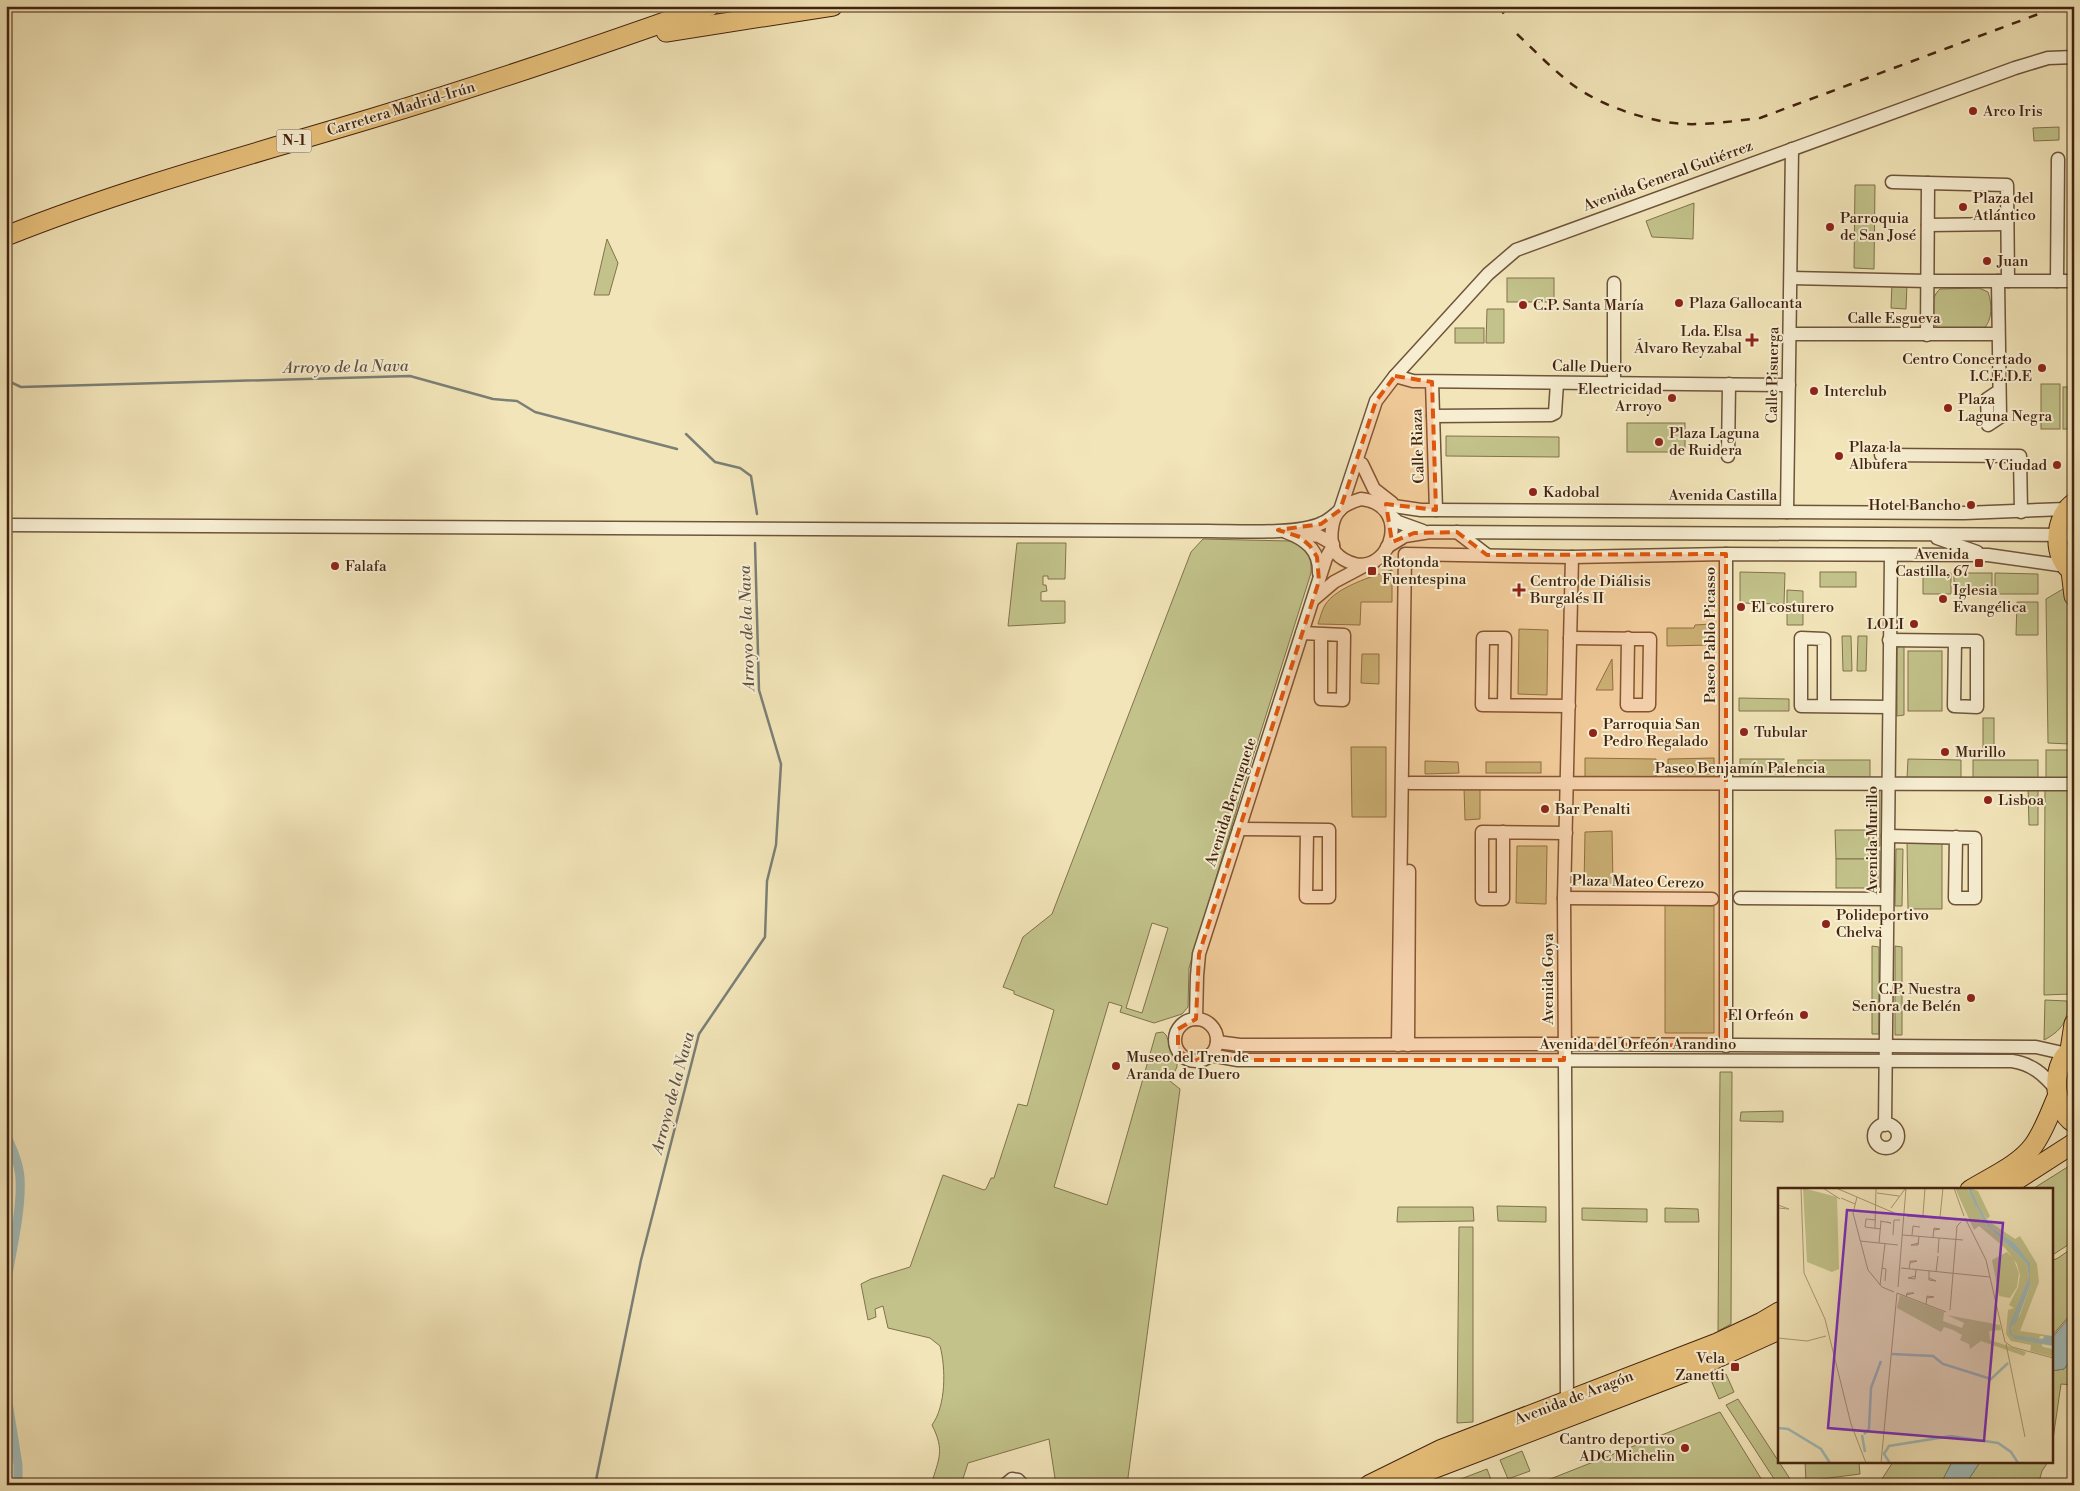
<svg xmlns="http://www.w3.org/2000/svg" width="2080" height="1491" viewBox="0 0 2080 1491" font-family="'Libre Bodoni',serif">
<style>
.green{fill:#c2c28a;stroke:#82724c;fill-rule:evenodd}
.water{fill:#a0bcba;stroke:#7b7f76}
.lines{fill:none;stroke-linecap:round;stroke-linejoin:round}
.stream{stroke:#7b7f76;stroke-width:2.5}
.canal{stroke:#a0bcba;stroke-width:9}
.minor-casing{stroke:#6f543a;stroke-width:15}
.highway-casing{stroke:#43230f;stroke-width:21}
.minor{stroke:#f7eed2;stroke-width:12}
.highway{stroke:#e9c27c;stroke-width:19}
.rail{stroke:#43230f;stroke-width:2.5;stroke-dasharray:9 9;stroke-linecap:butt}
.marked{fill:#e0560c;fill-opacity:0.2;stroke:#e0560c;stroke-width:4;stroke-dasharray:10 6;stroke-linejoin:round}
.poi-dot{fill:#8f2418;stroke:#f7eed2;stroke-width:2}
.labels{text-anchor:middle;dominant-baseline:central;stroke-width:4;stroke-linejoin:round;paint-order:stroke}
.shield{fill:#f7eed2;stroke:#79604a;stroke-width:1}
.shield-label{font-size:14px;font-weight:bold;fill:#43230f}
.street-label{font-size:15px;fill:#43230f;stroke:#f7eed2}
.poi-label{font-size:15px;fill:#43230f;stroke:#f7eed2;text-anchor:start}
.water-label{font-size:16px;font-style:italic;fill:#5f5142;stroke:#f7eed2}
.inset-river{fill:none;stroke:#a0bcba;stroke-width:2.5}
.inset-road{fill:none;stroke:#ac9775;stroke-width:1}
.view{fill:#7b2cbf;fill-opacity:0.15;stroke:#7b2cbf;stroke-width:2.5}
.inset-edge{fill:none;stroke:#43230f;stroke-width:2.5}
</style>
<rect width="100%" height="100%" fill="#f2e5b9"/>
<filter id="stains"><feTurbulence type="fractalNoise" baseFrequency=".004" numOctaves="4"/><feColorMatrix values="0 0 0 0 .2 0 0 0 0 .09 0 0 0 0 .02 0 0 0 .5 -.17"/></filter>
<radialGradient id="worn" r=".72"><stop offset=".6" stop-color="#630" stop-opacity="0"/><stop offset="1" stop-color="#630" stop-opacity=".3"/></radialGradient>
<!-- green -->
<g class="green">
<path d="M2059,127v13l-25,1 -1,-13z"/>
<path d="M1855,185h20l-1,84 -20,-1z"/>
<path d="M1694,203l-1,36 -41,-2 -6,-16z"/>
<path d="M607,239l11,24 -9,32h-15z"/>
<rect x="1507" y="278" width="47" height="24"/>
<path d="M1892,283l15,1 -1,25 -15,-1z"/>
<path d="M1979,288l9,4c4,11 5,29 -5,37h-44c-11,-7 -9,-32 1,-40z"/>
<path d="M1487,309h17v34h-18z"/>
<rect x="1455" y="328" width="29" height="15"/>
<rect x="2041" y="384" width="19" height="45"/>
<rect x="2063" y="387" width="11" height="42"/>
<rect x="1627" y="423" width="58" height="29"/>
<path d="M1446,436l113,1v20l-113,-1z"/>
<path d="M1203,539l86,2c17,5 23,14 22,32l-68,215 -54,180 -1,39 -6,7 -28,9 -34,-11 2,-6 -13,-4 -55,185 53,18 49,-172 7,-1 3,3 11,27v5l-7,14 10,8 -53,396h-71l-7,-46 -81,24 -7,22h-30c8,-27 14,-34 1,-60 14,-19 14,-57 8,-79l-10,-8 -42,-10 -5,-22 -8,3 1,8 -8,3 -7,-36 10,-5 39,-12 33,-92 41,15 2,-1 5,-11h3l24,-74 9,2 27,-96 -40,-16v-3l-11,-4 20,-50 29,-23 139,-362zM1152,923l16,5 -26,85 -16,-5z"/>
<path d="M1017,543h49l-1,36h-17v-3h-5v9h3l1,6 -6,1v9h24v22l-57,3z"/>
<path d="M1392,570v32h-31l-1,23 -42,-1c2,-6 4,-14 7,-19 11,-18 48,-29 67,-35z"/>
<path d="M1740,572l45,1 -1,31 -44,-1z"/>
<rect x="1820" y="572" width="36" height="15"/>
<path d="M1923,572l28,1v21h-28z"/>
<rect x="1954" y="573" width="38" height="21"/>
<path d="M1995,573l43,1v20h-43z"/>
<path d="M2063,589l8,22 -1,133 -22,-1 -2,-144z"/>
<path d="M1787,590l16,1v34h-16z"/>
<path d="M2017,602h21v33h-22z"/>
<path d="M1711,624l-1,21 -43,1v-18h27l1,-3z"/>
<path d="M1519,629l29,1 -1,65 -29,-1z"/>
<path d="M1842,636h9l1,35h-9z"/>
<path d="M1858,636h9l-1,35h-9z"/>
<path d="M1900,646h4v69l-7,1v-67z"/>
<rect x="1908" y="651" width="34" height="60"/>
<path d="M1362,654h17v30l-18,-1z"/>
<path d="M1612,659l1,31h-17z"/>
<path d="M1739,698l50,1v12h-50z"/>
<rect x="1983" y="718" width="11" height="34"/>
<path d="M1351,747h35v70h-34z"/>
<rect x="2046" y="750" width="24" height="30"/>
<path d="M1585,758l71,1v20l-71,-1z"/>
<path d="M1714,758v19l-46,1v-19z"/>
<rect x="1740" y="759" width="44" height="19"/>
<path d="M1908,759l53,1v19l-54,-1z"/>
<rect x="1798" y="760" width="72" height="18"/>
<rect x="1973" y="760" width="65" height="20"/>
<path d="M1425,761l33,1 1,11 -34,1z"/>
<rect x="1486" y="762" width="55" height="11"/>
<path d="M1873,785h7v61h-5v5h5v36h-7z"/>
<path d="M1464,788h16v31l-15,1z"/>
<path d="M2028,788h10v37h-9z"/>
<path d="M2045,788h26l-1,206 -26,1z"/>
<path d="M1835,830h34v29h-33z"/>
<path d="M1612,831l1,54 -29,1 1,-54z"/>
<path d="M1907,842h35v67h-34z"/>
<path d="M1517,846h30l-1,58 -30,-1z"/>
<path d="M1896,849h7l-1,57h-7z"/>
<rect x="1836" y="859" width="33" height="29"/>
<path d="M1665,905l49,1v127h-49z"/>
<path d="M1872,946l7,1v87h-7z"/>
<path d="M1895,946l7,1v88h-7z"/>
<path d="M2045,1000l22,1c2,20 -6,30 -23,39z"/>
<path d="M1720,1072h12l-1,252 -13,7z"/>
<path d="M1783,1111v11l-43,-1 1,-9z"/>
<path d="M2074,1163v78l-23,15v-66h-20z"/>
<path d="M1497,1206l49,1v15l-48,-1z"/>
<path d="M1398,1207h75l1,14 -77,1z"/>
<path d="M1582,1208l65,1v13l-65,-2z"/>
<path d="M1665,1208l33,1 1,13h-34z"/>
<path d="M1459,1227h14v195l-16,1z"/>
<path d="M2074,1247v63l-23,27v-76l7,-3z"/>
<path d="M2074,1356v29l-13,-1 -10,69v-82l13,-2z"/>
<path d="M1726,1374l8,18 -15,7 -8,-19z"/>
<path d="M1738,1399l56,86h-16l-52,-80z"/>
<path d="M1720,1412l45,73h-230z"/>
<path d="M1522,1451l8,20 -22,8 -8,-19z"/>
<path d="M1805,1462h54l1,12 -54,7z"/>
<path d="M1893,1462h59l-12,23h-62z"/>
<path d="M1980,1462h68l-6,9 -4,14h-73z"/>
<path d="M1487,1469l6,16h-48z"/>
</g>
<!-- water -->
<g class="water">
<path d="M2074,1312v44l-10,13 -13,2v-32z"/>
<path d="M1952,1462h28l-15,23h-25z"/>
</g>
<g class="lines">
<!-- stream -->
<g class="stream">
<path d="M6,380l15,7 389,-11 83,23 24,2 18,11 142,37"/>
<path d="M686,434l29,28 25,6 11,8 6,38"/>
<path d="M595,1485l46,-225 58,-226 66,-97 2,-56 9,-36 5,-81 -22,-74 -4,-147"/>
</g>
<!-- canal -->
<g class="canal">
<path d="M6,1134c6,14 13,29 14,44 2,32 -9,76 -14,108"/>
<path d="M6,1390l12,75v20"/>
</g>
<defs>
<g id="minor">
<path d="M1892,182l36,1"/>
<path d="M1928,225l79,-1"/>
<path d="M1791,278l137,3h146"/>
<path d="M1998,281l2,136 -12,8 -1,-26 12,-8"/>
<path d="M2057,281l1,-122"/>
<path d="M1790,334h208"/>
<path d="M1927,335l1,-152 79,2 1,96"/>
<path d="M1395,376l18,5 376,4"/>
<path d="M1432,382l4,128"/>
<path d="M1614,384v-101"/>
<path d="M1433,416l118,-1 4,-2 2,-30"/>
<path d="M1881,455l139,1 1,56"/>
<path d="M1728,456l1,-72"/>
<path d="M1362,464l12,25 18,14"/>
<path d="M1361,499c50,5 32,73 -6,65 -8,-2 -15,-6 -20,-12 -6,-10 -4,-31 3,-40 5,-7 16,-11 23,-13z"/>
<path d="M1380,504l41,6h15l528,3 102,-4"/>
<path d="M1340,510l36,-109 19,-25 93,-102 28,-24 499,-182 33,-10 26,-1"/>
<path d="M1787,512l5,-363"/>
<path d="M1389,514l9,8 25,9"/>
<path d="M6,525l1202,6c29,0 90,4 114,-8 6,-2 11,-7 16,-11"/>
<path d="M1286,532c19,7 34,18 33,41"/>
<path d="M1457,532l30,23"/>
<path d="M1298,533l21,3 14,8"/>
<path d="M1937,538l40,14"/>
<path d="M1387,547l18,-11 25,-4 644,3"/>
<path d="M1726,554v492"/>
<path d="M1314,599l20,-17 32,-17"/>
<path d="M1302,633l42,2 -1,65 -22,-1v-65"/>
<path d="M1570,638l80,1 -1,66h-22l1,-67"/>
<path d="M1889,640l88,1v66l-23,-1 1,-65"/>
<path d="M1504,705l1,-67h-22l-1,67 87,1"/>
<path d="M1824,706v-67l-23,-1v68l88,1"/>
<path d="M1410,783l660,1"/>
<path d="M1239,829l90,1v67h-23l1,-67"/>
<path d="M1503,832v67h-21v-67l84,1"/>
<path d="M1888,836l87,2v60h-20l1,-61"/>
<path d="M1564,898l148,1"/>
<path d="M1740,898l147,1"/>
<path d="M1196,1019l1,-43 2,-22 127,-396 7,-12"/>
<circle cx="1196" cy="1040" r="21"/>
<path d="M1217,1042l23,3 324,-1 472,3 31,7"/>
<path d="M1398,1045l7,-491 167,3 154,-3 262,1 78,11"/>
<path d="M1408,1045l1,-174"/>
<path d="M1210,1055l28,5 774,1c20,3 31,13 44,28"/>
<circle cx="1886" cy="1136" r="12"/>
<path d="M1885,1125l6,-570"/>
<path d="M1562,1404l5,-3 -3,-503 8,-341"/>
<path d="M1005,1485l7,-6 6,1 5,5"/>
</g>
<g id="highway">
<path d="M666,32l167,-26"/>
<path d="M6,236c120,-48 244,-81 367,-118 113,-34 225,-72 337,-112"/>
<path d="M2074,503c-20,13 -23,57 0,69"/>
<path d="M2071,571l3,25"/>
<path d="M2074,1049c-23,9 -23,60 0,74"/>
<path d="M2070,1050l4,-26"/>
<path d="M1970,1190c21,-13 49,-25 63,-44 11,-15 17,-33 24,-49"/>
<path d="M2001,1190l73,-47"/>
<path d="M1399,1482l287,-110 93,-42"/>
<path d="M1369,1485l73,-36 275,-106 45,-21 17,-10"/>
</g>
</defs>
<!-- minor casing -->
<use href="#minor" class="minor-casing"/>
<!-- highway casing -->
<use href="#highway" class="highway-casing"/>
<!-- minor -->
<use href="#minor" class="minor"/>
<!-- highway -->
<use href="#highway" class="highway"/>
<!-- rail -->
<g class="rail">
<path d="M1499,6l5,8"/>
<path d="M1517,34c18,17 36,36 56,51 28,21 76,37 111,39 25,1 50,-3 76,-6l300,-112"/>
</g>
</g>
<!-- marked area -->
<path class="marked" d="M1395,376l37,6 4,128 -50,-6 6,38 22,-9 43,-1 30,23 239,-1v492l-162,-2v16h-326l-28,-5 -16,6 -16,-11v-21l18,-10 3,-65 120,-373 -2,-24 -7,-11 -10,-9 -22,-7 43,-6 19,-14 36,-109z"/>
<!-- markers -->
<g class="poi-dot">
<circle cx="1973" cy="111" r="5"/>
<circle cx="1963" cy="207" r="5"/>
<circle cx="1830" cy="227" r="5"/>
<circle cx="1987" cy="261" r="5"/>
<circle cx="1679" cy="303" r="5"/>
<circle cx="1523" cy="305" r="5"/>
<path d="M1749.5 332.5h5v5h5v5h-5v5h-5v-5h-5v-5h5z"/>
<circle cx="2042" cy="368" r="5"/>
<circle cx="1814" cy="391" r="5"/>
<circle cx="1672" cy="398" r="5"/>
<circle cx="1948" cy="408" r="5"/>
<circle cx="1659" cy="442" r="5"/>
<circle cx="1839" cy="456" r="5"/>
<circle cx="2057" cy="465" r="5"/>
<circle cx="1533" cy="492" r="5"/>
<circle cx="1971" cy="505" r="5"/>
<rect x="1974" y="558" width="10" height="10" rx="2.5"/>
<circle cx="335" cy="566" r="5"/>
<rect x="1367" y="566" width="10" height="10" rx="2.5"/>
<path d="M1516.5 582.5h5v5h5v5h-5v5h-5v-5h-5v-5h5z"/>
<circle cx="1943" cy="599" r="5"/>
<circle cx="1741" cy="607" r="5"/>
<circle cx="1914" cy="624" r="5"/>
<circle cx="1744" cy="732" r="5"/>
<circle cx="1593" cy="733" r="5"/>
<circle cx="1945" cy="752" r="5"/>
<circle cx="1988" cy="800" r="5"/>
<circle cx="1545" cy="809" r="5"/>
<circle cx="1826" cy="924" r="5"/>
<circle cx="1971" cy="998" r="5"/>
<circle cx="1804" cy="1015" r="5"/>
<circle cx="1116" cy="1066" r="5"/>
<rect x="1730" y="1362" width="10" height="10" rx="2.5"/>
<circle cx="1685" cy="1448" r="5"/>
</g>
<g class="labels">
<!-- shield labels -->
<rect class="shield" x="276.5" y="129.5" width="35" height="23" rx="4"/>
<g class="shield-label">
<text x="294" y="141">N-1</text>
</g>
<!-- street labels -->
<g class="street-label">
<text transform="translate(401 109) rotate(-17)">Carretera Madrid-Irún</text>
<text transform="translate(1668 176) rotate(-20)">Avenida General Gutiérrez</text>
<text x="1894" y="318">Calle Esgueva</text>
<text transform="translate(1592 367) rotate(1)">Calle Duero</text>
<text transform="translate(1773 375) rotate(-89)">Calle Pisuerga</text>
<text transform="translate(1418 446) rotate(-92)">Calle Riaza</text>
<text x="1723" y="495">Avenida Castilla</text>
<text transform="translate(1710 635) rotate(-90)">Paseo Pablo Picasso</text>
<text x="1740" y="768">Paseo Benjamín Palencia</text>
<text transform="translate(1231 802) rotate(-72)">Avenida Berruguete</text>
<text transform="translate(1872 840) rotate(-90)">Avenida Murillo</text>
<text transform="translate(1638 882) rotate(1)">Plaza Mateo Cerezo</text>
<text transform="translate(1548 979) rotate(-90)">Avenida Goya</text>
<text x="1638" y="1044">Avenida del Orfeón Arandino</text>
<text transform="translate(1574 1398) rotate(-21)">Avenida de Aragón</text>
</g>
<!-- poi labels -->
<g class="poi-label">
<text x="1983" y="111">Arco Iris</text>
<text x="1973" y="198">Plaza del<tspan x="1973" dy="17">Atlántico</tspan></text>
<text x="1840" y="218">Parroquia<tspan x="1840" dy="17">de San José</tspan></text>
<text x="1997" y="261">Juan</text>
<text x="1689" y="303">Plaza Gallocanta</text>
<text x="1533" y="305">C.P. Santa María</text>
<text x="1742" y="331" text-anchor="end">Lda. Elsa<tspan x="1742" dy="17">Álvaro Reyzabal</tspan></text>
<text x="2032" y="359" text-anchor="end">Centro Concertado<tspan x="2032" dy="17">I.C.E.D.E</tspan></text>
<text x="1662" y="389" text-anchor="end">Electricidad<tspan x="1662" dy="17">Arroyo</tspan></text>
<text x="1824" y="391">Interclub</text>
<text x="1958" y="399">Plaza<tspan x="1958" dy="17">Laguna Negra</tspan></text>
<text x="1669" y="433">Plaza Laguna<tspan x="1669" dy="17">de Ruidera</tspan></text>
<text x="1849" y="447">Plaza la<tspan x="1849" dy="17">Albufera</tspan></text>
<text x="2047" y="465" text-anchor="end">V Ciudad</text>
<text x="1543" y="492">Kadobal</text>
<text x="1961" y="505" text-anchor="end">Hotel Bancho</text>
<text x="1969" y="554" text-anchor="end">Avenida<tspan x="1969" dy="17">Castilla, 67</tspan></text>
<text x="1382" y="562">Rotonda<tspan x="1382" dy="17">Fuentespina</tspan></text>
<text x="345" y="566">Falafa</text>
<text x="1530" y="581">Centro de Diálisis<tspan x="1530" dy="17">Burgalés II</tspan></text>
<text x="1953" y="590">Iglesia<tspan x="1953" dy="17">Evangélica</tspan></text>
<text x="1751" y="607">El costurero</text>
<text x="1904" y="624" text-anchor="end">LOLI</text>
<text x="1603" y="724">Parroquia San<tspan x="1603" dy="17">Pedro Regalado</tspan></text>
<text x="1754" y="732">Tubular</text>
<text x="1955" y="752">Murillo</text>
<text x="1998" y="800">Lisboa</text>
<text x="1555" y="809">Bar Penalti</text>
<text x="1836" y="915">Polideportivo<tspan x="1836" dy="17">Chelva</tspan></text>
<text x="1961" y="989" text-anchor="end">C.P. Nuestra<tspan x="1961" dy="17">Señora de Belén</tspan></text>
<text x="1794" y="1015" text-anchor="end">El Orfeón</text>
<text x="1126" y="1057">Museo del Tren de<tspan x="1126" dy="17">Aranda de Duero</tspan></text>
<text x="1725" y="1358" text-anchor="end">Vela<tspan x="1725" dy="17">Zanetti</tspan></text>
<text x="1675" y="1439" text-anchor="end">Cantro deportivo<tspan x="1675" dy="17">ADC Michelin</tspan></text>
</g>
<!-- water labels -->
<g class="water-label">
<text transform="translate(346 367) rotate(-1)">Arroyo de la Nava</text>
<text transform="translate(747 628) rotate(-92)">Arroyo de la Nava</text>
<text transform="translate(673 1093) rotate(-75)">Arroyo de la Nava</text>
</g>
</g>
<!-- overview -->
<g transform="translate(1778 1188)">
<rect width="275" height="275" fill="#f2e5b9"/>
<path d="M25,0l34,9 2,72 -7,3 -25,-10zM177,0h12l17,34 43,42 2,13 -4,15 -16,33 3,12 29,6 2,4 10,2v8l-23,-6 1,-6 -20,-4 -5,-7 2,-24 6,-2 -5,-3 9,-18 2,-12 -3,-11 -3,-4 5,13 -2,14 -7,11 -11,-2 -7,-36 15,-8 5,5 -7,-9 -26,-22 -5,4zM192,0l8,3 12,25 -3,3 -12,-16zM209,32l28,19 5,-3 17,28 2,18 -19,49 33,5h-13l-1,3 -26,-3 -2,-9 9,-12 10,-29 -2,-25 -13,-18 -23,-15zM122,107l44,17 -1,9 19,7 2,-5 -17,-8 53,10 1,5 -12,1 1,9 36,12 -2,4 -43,-15 -11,8 -1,-5 -9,-4 2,-5 -9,-5 -9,-3 -3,5 -44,-24z" fill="#c2c28a"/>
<path d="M189,0l25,40 23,15 15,20v23l-13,35 -6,6 2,8 30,4 1,-3h9v10l-38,-7 -5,-4 -1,-10 20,-48 -2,-13 -43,-42z" fill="#a0bcba"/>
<path class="inset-river" d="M191,0l8,18M114,166l41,2 10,8 48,15 17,-16M0,240l10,1 33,20 9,14M86,246l5,-5 2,-41 10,-27M84,247l3,17M112,275l-6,-9 5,-8 62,-10 47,7 13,9 7,11"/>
<path class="inset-road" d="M23,0l3,85 21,46 26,105 15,39M45,0l17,11M58,0l63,27M176,0l10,28M99,5l22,3M79,9l-4,16 15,57 14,17 12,5M63,10l14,6M0,17l11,4 -11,-1M113,20l14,-19M145,27l2,-27M129,28l50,4M162,29l3,-29M187,30l21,42 19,82 7,5 41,11M98,32l-10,-1 -1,8 16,2M102,33l11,2 -4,-1M97,40l1,-40M115,47l1,-15h6M125,47l60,5M134,47l1,-9 7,1M155,49l1,-9 6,1 -6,1M82,53l38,4M101,55l2,-22M141,55l-8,2h7l1,-9M160,65l1,-15M104,80l4,1 -1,12M123,80l89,9M131,81l1,-6v-2h7l-7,2M158,84l2,-16M138,88l-8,2 7,1 1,-9M151,90l7,3 -7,-1v-9M102,97l5,-41M120,99l8,-99M119,105l49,19M128,109l1,-4h7l-8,2M148,117l1,-9 7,1 -7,1M172,122l7,-84 4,-4M0,150l29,3 19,-5M228,156l19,93M103,275l16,-170"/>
<path class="view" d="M69,22l156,13 -19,218 -156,-13z"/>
<rect width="275" height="275" class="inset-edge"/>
</g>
<!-- margin -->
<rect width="2080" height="1491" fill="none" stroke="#f2e5b9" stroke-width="25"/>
<rect x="8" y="8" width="2065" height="1476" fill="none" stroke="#43230f" stroke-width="2.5"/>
<rect x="12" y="12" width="2055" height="1466" fill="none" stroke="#43230f"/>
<rect width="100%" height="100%" filter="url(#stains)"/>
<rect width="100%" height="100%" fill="url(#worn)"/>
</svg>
